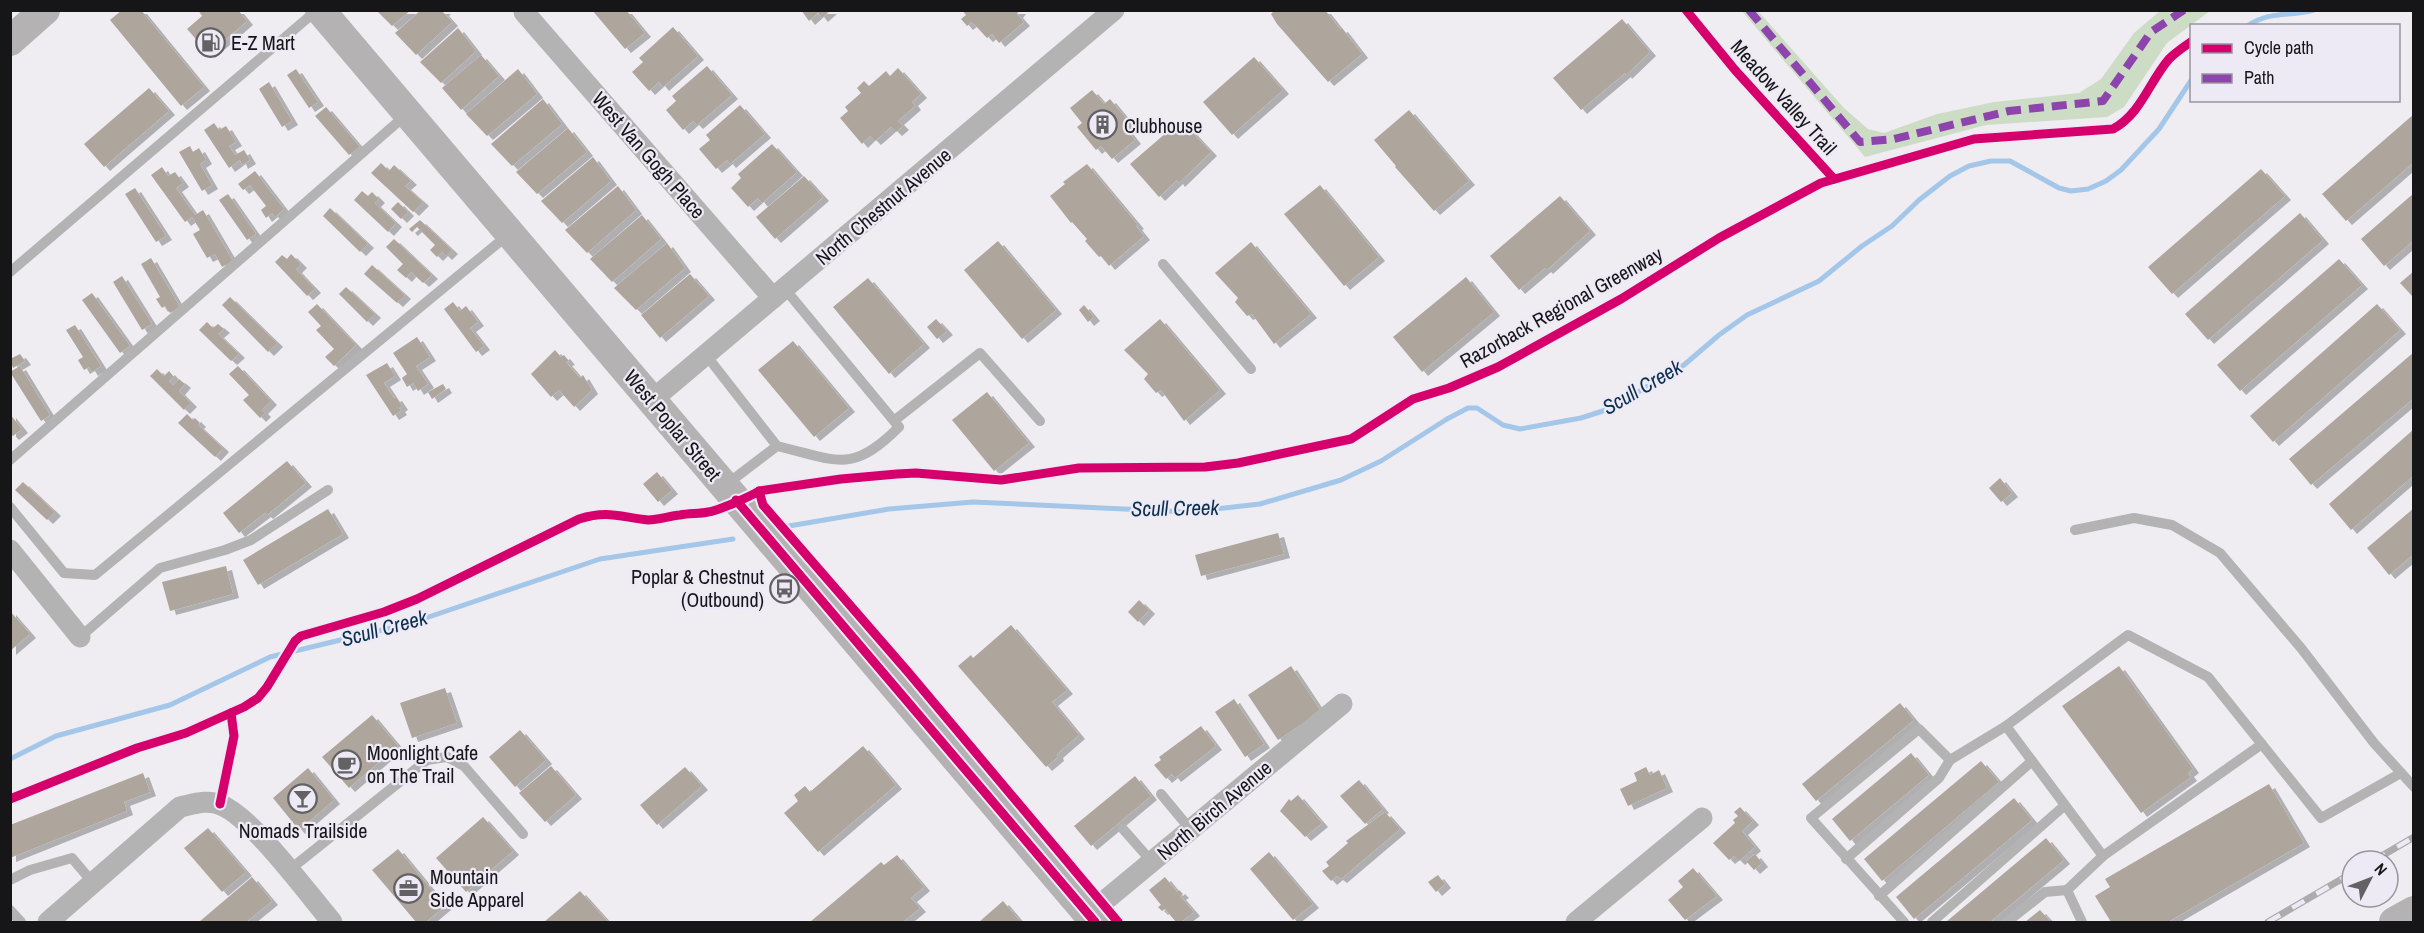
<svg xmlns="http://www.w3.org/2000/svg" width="2424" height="933" viewBox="0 0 2424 933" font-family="'Archivo Narrow',sans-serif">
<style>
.green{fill:#cdddc5}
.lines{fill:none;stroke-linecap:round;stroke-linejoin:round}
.stream{stroke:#a3c6e9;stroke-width:5}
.building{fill:#aea69d;filter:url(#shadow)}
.lane{stroke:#b4b3b3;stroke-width:10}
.street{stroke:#b4b3b3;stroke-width:21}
.secondary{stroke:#b4b2b2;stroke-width:30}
.rail-casing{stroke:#adabac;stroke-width:7}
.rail{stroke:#eeeaf5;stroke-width:4.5;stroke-dasharray:14;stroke-linecap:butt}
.quiet{stroke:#8e44ad;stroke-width:8;stroke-dasharray:15 8;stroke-linecap:butt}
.cycleway-casing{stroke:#eeeaf5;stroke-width:13}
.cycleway{stroke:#d6006c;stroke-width:9}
.labels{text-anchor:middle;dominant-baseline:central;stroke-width:4.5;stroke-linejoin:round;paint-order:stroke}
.poi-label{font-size:20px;fill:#161518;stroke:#eeeaf5;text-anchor:start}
.street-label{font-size:20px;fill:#161518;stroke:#eeeaf5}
.water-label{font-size:21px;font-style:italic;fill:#092f4e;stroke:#eeeaf5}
</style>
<defs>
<filter id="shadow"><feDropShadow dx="6" dy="4" stdDeviation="0" flood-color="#0004"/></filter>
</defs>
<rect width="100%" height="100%" fill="#efedf2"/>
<!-- green -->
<path class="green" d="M1742,11h16l86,97 24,21 16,4 53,-19 57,-12 85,-9 22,-14 33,-46 26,-22h50l-43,32 -43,64 -17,10 -121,8 -121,32z"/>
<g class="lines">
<!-- stream -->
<g class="stream">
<path d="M2247,26c24,-16 43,-9 67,-16"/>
<path d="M789,526l100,-17 84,-7 216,10 71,-8 81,-24 40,-19 66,-42 21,-11h9l26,17 17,4 61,-11 28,-9 75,-44 35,-30 28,-20 72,-34 43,-35 30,-20 27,-26 31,-24 19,-10 22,-5h19l49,27 12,3 17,-2 18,-8 15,-11 38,-41 33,-50"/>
<path d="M10,759l46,-23 114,-31 100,-48 141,-34 189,-64 133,-20"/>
</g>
</g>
<!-- building -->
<g class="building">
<path d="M122,10h19l63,77 -23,19 -71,-86z"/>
<path d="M198,10h40l9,11 -38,33 -22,-25 15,-13z"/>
<path d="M376,10h35l-19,16z"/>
<path d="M421,10h24l-2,2 9,10 -36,33 -21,-22z"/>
<path d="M592,10h34l19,23 -20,16z"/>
<path d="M801,10h30l-9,8 -4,-5 -9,8z"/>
<path d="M962,10h58l-3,4 7,8 -25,21 -7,-9 -5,4 -15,-16 -5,4 -6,-7 5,-4z"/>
<path d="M1275,10h50l15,19 2,-1 20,26 -34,28 -51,-58 -6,-10z"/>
<path d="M1622,19l28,33 -24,23 -1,-2 -44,37 -28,-32z"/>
<path d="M673,27l25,29 -35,31 -4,-5 -10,9 -17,-19 11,-10 -4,-4z"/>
<path d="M458,28l18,23 -35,32 -21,-21z"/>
<path d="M481,55l18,21 -38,34 -19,-22z"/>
<path d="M1254,57l29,33 -51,45 -29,-33z"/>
<path d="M707,66l25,29 -35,30 -4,-4 -10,9 -17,-20 10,-9 -4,-5z"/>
<path d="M898,68l23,26 -9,8 3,4 -17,15 5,5 -7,6 -5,-5 -16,14 -5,-5 -8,8 -22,-26 8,-7 -3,-4 16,-14 -4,-5 7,-7 5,5 17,-15 4,5z"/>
<path d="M296,69l22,33 -9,6 -22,-33z"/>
<path d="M518,69l19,25 -50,42 -21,-22z"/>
<path d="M269,82l23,39 -10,6 -23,-38z"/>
<path d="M149,88l20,23 -65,56 -20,-23z"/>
<path d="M1092,90l12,14 6,-5 19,23 -5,4 11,14 -23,19 -11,-13 -5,4 -19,-23 5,-4 -12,-15z"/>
<path d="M543,99l19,25 -50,42 -21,-22z"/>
<path d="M740,105l25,29 -35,30 -3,-4 -11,9 -17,-20 11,-9 -4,-5z"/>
<path d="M326,107l34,40 -11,8 -34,-39z"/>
<path d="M1409,110l60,71 -35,30 -39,-44 1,-1 -22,-26z"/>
<path d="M2414,114v48l-68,59 -24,-27z"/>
<path d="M1181,120l30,32 -32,31 -2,-3 -18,17 -29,-33z"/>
<path d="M214,123l5,7 7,-4 10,16 -7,4 6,9 9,-5 6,10 -8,5 -2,-5 -11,8 -25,-38z"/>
<path d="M568,128l19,24 -50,42 -21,-22z"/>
<path d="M772,144l25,28 -35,31 -4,-5 -10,9 -17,-19 10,-10 -3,-4z"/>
<path d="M190,146l3,6 6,-4 7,12 -6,4 12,21 -10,6 -23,-39z"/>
<path d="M593,157l18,24 -49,42 -21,-22z"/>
<path d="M381,163l8,8 5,-6 17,16 -6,5 18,16 -10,10 -42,-39z"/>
<path d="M1087,164l51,61 -2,1 8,10 -35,30 -8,-10 -2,1 -14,-16 2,-2 -15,-17 -1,1 -21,-27 15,-12 -2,-2z"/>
<path d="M162,167l6,9 7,-4 8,11 -7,5 19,27 8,-5 30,51 -11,6 -7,-13 -8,4 -14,-24 7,-4 -8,-13 -7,5 -34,-47z"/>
<path d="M2261,169l24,27 -113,98 -24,-27z"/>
<path d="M255,171l29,38 -9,8 -3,-4 -6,5 -5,-8 5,-4 -16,-21 -7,5 -5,-6z"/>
<path d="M804,176l19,21 -48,42 -19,-22z"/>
<path d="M1320,185l59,72 -35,29 -60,-72z"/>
<path d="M618,186l18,24 -49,43 -22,-23z"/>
<path d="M135,188l31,48 -10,6 -31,-48z"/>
<path d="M362,191l6,5 4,-4 7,7 -4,4 21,20 -8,9 -34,-32z"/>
<path d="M2414,193v47l-30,26 -23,-27z"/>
<path d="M228,194l28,40 -9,6 -28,-40z"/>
<path d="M1560,196l30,35 -43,39 -2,-2 -26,22 -29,-34z"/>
<path d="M398,202l10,10 -7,7 -10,-10z"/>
<path d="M330,208l38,36 -8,8 -37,-36z"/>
<path d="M2300,213l23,27 -115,100 -23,-26z"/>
<path d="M642,215l19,24 -49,43 -22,-23z"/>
<path d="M420,220l32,30 -6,6 -4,-4 -5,5 -7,-7 5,-5 -18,-18 -5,5 -3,-3z"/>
<path d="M394,239l38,36 -9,8 -12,-11 -5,6 -9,-8 6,-6 -17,-17z"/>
<path d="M998,241l58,69 -34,29 -58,-69z"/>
<path d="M1251,242l60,72 -37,30 -22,-30 -5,2 -12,-14 3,-4 -23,-25z"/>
<path d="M667,243l18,25 -49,42 -22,-22z"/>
<path d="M291,254l10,10 -5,5 19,20 -8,7 -32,-34 7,-7 5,4z"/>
<path d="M151,258l29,49 -10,6 -5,-7 -3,2 -6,-9 4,-2 -19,-33z"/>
<path d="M2339,259l23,26 -122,106 -23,-26z"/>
<path d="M372,265l33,30 -8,8 -33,-29z"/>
<path d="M2414,271v27l-14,-15z"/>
<path d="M690,274l19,22 -49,42 -19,-23z"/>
<path d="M122,276l30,48 -10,6 -29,-48z"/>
<path d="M1466,277l28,35 -72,60 -29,-35z"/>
<path d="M868,278l56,66 -35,30 -56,-67z"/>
<path d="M346,287l29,27 -8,8 -28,-28z"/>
<path d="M92,293l38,53 -10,7 -38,-53z"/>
<path d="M230,297l47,46 -9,9 -46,-47z"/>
<path d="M453,302l7,9 6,-5 12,16 -8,6 14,18 -8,6 -32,-43z"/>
<path d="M317,304l39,41 -22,21 -9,-9 9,-8 -18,-19 5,-4 -13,-14z"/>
<path d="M2377,304l23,26 -127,112 -23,-26z"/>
<path d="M1084,305l10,12 -6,5 -9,-12z"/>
<path d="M936,319l11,12 -10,8 -10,-12z"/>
<path d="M1160,319l60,71 -36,31 -23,-31 -5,3 -12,-14 4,-5 -24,-24z"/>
<path d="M207,322l6,6 5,-4 6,5 -6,5 21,20 -8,7 -32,-31z"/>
<path d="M75,325l26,41 -9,6 -3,-5 -5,3 -6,-10 5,-3 -17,-27z"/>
<path d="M417,337l13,20 -14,9 12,18 -10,7 -5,-8 -6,4 -5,-9 5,-4 -14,-21z"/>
<path d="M793,341l56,67 -35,29 -56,-67z"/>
<path d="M555,350l6,7 3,-2 5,6 -3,1 14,16 3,-3 9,15 -18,17 -15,-17 -8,7 -20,-23z"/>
<path d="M2414,352v46l-103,87 -22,-26z"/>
<path d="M20,354l5,7 -12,7 -3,-9z"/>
<path d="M387,363l8,13 -11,7 10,15 2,-1 6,9 -3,2 2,3 -8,5 -27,-41z"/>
<path d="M20,366l30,49 -9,6 -31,-49z"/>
<path d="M238,366l33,35 -9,9 3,3 -5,5 -17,-18 6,-5 -20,-21z"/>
<path d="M157,369l7,7 5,-5 5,6 -5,4 4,4 6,-6 6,5 -6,7 12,12 -7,7 -34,-34z"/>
<path d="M443,384l3,5 -14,10 -4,-7z"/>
<path d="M987,392l42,51 -35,28 -42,-51z"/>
<path d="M10,414l12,15 -9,7 -3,-3z"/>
<path d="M187,414l6,6 2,-2 5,5 -2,2 25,23 -8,9 -37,-34z"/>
<path d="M2414,429v46l-63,55 -22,-26z"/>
<path d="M287,461l19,22 -39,32 -2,-2 -26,20 -16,-20z"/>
<path d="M657,472l15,18 -14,12 -15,-18z"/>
<path d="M2000,478l12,15 -11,9 -12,-14z"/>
<path d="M23,482l32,30 -8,8 -32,-30z"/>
<path d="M2414,508v46l-25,21 -22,-27z"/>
<path d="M328,509l15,25 -85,51 -15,-25z"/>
<path d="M1278,533l6,21 -83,22 -6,-21z"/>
<path d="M226,566l7,28 -63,17 -8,-29z"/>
<path d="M1139,600l10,10 -11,12 -10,-10z"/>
<path d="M10,611l20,23 -20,17z"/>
<path d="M1011,625l56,65 -15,12 27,33 -22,19 1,3 -12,10 -88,-101 13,-11 2,3z"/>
<path d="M1291,666l30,45 -43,29 -30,-45z"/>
<path d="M2119,666l74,103 -5,4 3,4 -50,36 -79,-107z"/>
<path d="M445,688l12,35 -45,15 -12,-35z"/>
<path d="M1234,699l30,45 -19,13 -30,-45z"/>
<path d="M1900,703l14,17 -98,81 -14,-17z"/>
<path d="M372,715l26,31 -49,42 -27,-31z"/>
<path d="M1201,726l15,20 -41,32 -3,-4 -6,5 -12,-14 7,-5 -2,-3z"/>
<path d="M520,730l26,30 -31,27 -26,-30z"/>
<path d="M863,746l33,39 -78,67 -34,-39 14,-12 -4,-6 11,-9 5,6z"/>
<path d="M1911,753l18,22 -79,66 -18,-22z"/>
<path d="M1981,761l18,21 -117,99 -18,-22z"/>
<path d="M551,766l25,29 -31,27 -26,-29z"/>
<path d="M685,767l17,19 -45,39 -17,-20z"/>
<path d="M1646,767l4,8 9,-5 8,18 -39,18 -8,-17 17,-8 -3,-8z"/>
<path d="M308,768l26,32 -35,30 -26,-32z"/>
<path d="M143,773l7,19 -26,10 3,9 -117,47v-33z"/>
<path d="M1135,776l16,20 -60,50 -17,-20z"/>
<path d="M1359,780l24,29 -18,15 -25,-28z"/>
<path d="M2269,784l35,59 -136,79h-57l-16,-26 15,-9 -5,-8z"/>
<path d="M1298,795l24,28 -17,14 -25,-26 9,-12 2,2z"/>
<path d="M2014,798l18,22 -118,99 -18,-22z"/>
<path d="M1740,807l13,14 -11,10 13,16 -16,14 -5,-5 -5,4 -16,-17 22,-20 -2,-3 5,-4 -4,-4z"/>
<path d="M1385,812l15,17 -59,50 -4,-3 -6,5 -9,-10 7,-5 -3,-4 22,-19 -2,-2z"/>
<path d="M483,817l30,34 -47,41 -30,-34z"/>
<path d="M208,828l38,44 -24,20 -38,-44z"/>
<path d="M2046,838l18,22 -74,62h-44z"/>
<path d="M398,849l47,57 -19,16h-10l-44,-52z"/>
<path d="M1269,852l44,52 -20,16 -43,-51z"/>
<path d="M1755,854l7,9 -8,7 -8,-9z"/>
<path d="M897,855l27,32 -13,11 9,10 -17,14h-93l71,-60 3,3z"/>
<path d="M1693,868l24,28 -32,24 -17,-20 15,-13 -5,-6z"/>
<path d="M1438,875l7,9 -9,8 -8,-10z"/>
<path d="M252,877l20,24 -16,13 -10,8h-47z"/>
<path d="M1165,877l12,15 2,-2 4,4 -3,2 14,16 -13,10h-5l-11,-13 -3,2 -4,-4 3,-2 -12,-15z"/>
<path d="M580,891l28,31h-64z"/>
<path d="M1003,901l17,20 -2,1h-39z"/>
<path d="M2040,910l11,12h-26z"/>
</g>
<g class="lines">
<!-- lane -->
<g class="lane">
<path d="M1163,264l88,105"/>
<path d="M10,272l307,-262"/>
<path d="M706,355l71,91"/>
<path d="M895,420l85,-67 60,68"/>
<path d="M10,460l397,-346"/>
<path d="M727,484l50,-38c60,14 74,29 122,-19l-114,-138"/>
<path d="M10,507l54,66 31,2 414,-341"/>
<path d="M2075,530l59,-12 38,7 48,28 81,95 73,95 40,44"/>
<path d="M80,637l80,-69 65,-18 26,-10 77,-50"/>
<path d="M2262,744l-159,112 -97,-130 122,-91 80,42 113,141 80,-45"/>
<path d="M1161,794l29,35"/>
<path d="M1123,829l29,33"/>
<path d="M1846,859l93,-81 11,-18"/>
<path d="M288,871l139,-111 20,-3 17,9 59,68"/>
<path d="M10,880l20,-10 42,-12 21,25"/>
<path d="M1879,896l153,-135"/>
<path d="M10,910l11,12"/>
<path d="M1904,922l-93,-104 108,-89 31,31 56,-34"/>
<path d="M1932,922l132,-116"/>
<path d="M2007,922l38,-30 22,-2"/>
<path d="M2082,922l-15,-32 36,-34"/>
</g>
<!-- street -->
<g class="street">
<path d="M524,12l249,286"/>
<path d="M652,400l462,-390"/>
<path d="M10,550l70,87"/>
<path d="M48,922l132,-115c14,-3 28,-8 41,-2 31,12 87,89 111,117"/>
<path d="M1094,922l8,-19 240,-199"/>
<path d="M1576,922l126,-104"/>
</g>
<!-- secondary -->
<g class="secondary">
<path d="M320,10l775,912"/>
<path d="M10,41l35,-31"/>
<path d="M2394,922l20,-11"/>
</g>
<defs>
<g id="rail">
<path d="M2373,861l41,-24"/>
<path d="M2268,922l84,-49"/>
</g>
</defs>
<!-- rail casing -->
<use href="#rail" class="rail-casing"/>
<!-- rail -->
<use href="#rail" class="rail"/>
<!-- quiet -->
<path class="quiet" d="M1749,10l111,132 34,-3 115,-28 94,-10 48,-69 33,-22"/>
<defs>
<g id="cycleway">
<path d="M1686,10l49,60 99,109"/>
<path d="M759,491l4,14 145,167 210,250"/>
<path d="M736,500l359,422"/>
<path d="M10,799l127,-51 49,-15 58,-26 14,-9 9,-11 28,-46 6,-5 83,-24 33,-13 162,-80c29,-9 41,-2 69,1 11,0 21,-4 32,-5 9,-2 19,-1 28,-3 10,-1 43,-16 51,-21l82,-12 56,-5 19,-1 85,7 78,-12 126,-1 33,-4 113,-24 62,-40 36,-11 49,-21 123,-68 98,-61 102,-55 153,-44 139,-10c28,-15 36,-47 56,-70 7,-7 15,-12 23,-18"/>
<path d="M220,804l14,-68 -3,-23"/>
</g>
</defs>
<!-- cycleway casing -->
<use href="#cycleway" class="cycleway-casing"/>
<!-- cycleway -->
<use href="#cycleway" class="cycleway"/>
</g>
<!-- icons -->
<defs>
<symbol id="fuel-ring" viewBox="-11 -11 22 22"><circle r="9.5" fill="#eeeaf5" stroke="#626164" stroke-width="1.5"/><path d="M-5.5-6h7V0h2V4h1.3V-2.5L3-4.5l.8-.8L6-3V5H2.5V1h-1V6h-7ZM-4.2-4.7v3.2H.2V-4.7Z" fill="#626164"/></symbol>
<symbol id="building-ring" viewBox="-11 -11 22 22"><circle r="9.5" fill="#eeeaf5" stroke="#626164" stroke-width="1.5"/><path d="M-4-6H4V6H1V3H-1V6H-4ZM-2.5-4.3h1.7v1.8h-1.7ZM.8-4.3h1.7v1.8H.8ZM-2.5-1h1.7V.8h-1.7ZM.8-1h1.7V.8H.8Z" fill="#626164"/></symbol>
<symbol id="bus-ring" viewBox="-11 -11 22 22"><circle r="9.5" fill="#eeeaf5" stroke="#626164" stroke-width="1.5"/><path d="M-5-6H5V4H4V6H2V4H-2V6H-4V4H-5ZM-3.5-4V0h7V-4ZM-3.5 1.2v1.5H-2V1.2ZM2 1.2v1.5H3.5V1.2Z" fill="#626164"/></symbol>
<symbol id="cafe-ring" viewBox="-11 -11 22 22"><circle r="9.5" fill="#eeeaf5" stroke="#626164" stroke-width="1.5"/><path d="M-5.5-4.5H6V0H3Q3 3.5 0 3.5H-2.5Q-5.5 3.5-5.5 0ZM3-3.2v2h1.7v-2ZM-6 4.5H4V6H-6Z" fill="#626164"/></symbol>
<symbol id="bar-ring" viewBox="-11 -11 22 22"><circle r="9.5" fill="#eeeaf5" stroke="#626164" stroke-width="1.5"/><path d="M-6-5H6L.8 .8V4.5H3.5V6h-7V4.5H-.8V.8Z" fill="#626164"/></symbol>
<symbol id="office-ring" viewBox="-11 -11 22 22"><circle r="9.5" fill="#eeeaf5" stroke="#626164" stroke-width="1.5"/><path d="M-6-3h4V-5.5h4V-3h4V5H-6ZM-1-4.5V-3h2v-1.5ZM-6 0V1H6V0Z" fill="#626164"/></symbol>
</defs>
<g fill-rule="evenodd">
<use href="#fuel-ring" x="194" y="26" width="33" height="33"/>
<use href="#building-ring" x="1086" y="108" width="33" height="33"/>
<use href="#bus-ring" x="768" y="572" width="33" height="33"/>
<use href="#cafe-ring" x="330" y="748" width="33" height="33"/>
<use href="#bar-ring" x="286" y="782" width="33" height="33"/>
<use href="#office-ring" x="392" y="872" width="33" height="33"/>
</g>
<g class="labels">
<!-- poi labels -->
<g class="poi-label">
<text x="231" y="42">E-Z Mart</text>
<text x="1124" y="125">Clubhouse</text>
<text x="764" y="576" text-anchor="end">Poplar &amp; Chestnut<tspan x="764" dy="23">(Outbound)</tspan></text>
<text x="367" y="752">Moonlight Cafe<tspan x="367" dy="23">on The Trail</tspan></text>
<text x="303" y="830" text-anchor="middle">Nomads Trailside</text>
<text x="430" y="876">Mountain<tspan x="430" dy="23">Side Apparel</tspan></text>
</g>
<!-- street labels -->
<g class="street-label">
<text transform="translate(1784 97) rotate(48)">Meadow Valley Trail</text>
<text transform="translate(649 155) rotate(49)">West Van Gogh Place</text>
<text transform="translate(883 206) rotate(-40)">North Chestnut Avenue</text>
<text transform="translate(1561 307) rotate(-29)">Razorback Regional Greenway</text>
<text transform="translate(673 425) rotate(50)">West Poplar Street</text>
<text transform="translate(1214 810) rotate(-40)">North Birch Avenue</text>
</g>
<!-- water labels -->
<g class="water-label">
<text transform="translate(1642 387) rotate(-30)">Scull Creek</text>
<text transform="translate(1175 508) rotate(-1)">Scull Creek</text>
<text transform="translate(384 628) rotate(-15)">Scull Creek</text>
</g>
</g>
<!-- border -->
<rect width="2424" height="933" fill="none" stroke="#161518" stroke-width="24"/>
<!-- legend -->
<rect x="2190" y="24" width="210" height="78" fill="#eeeaf5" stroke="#98959d" stroke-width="1.5"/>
<rect x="2202" y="44" width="30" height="9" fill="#d6006c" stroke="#98959d" stroke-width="1.5"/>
<text x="2244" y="54" font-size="18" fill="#161518">Cycle path</text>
<rect x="2202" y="74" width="30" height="9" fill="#8e44ad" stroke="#98959d" stroke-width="1.5"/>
<text x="2244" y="84" font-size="18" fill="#161518">Path</text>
<!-- north arrow -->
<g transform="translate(2370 879) rotate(48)"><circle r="28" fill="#eeeaf5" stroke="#98959d" stroke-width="1.5"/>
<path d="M0-4.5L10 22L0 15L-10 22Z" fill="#626164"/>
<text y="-9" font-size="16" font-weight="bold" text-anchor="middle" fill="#161518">N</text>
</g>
</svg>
